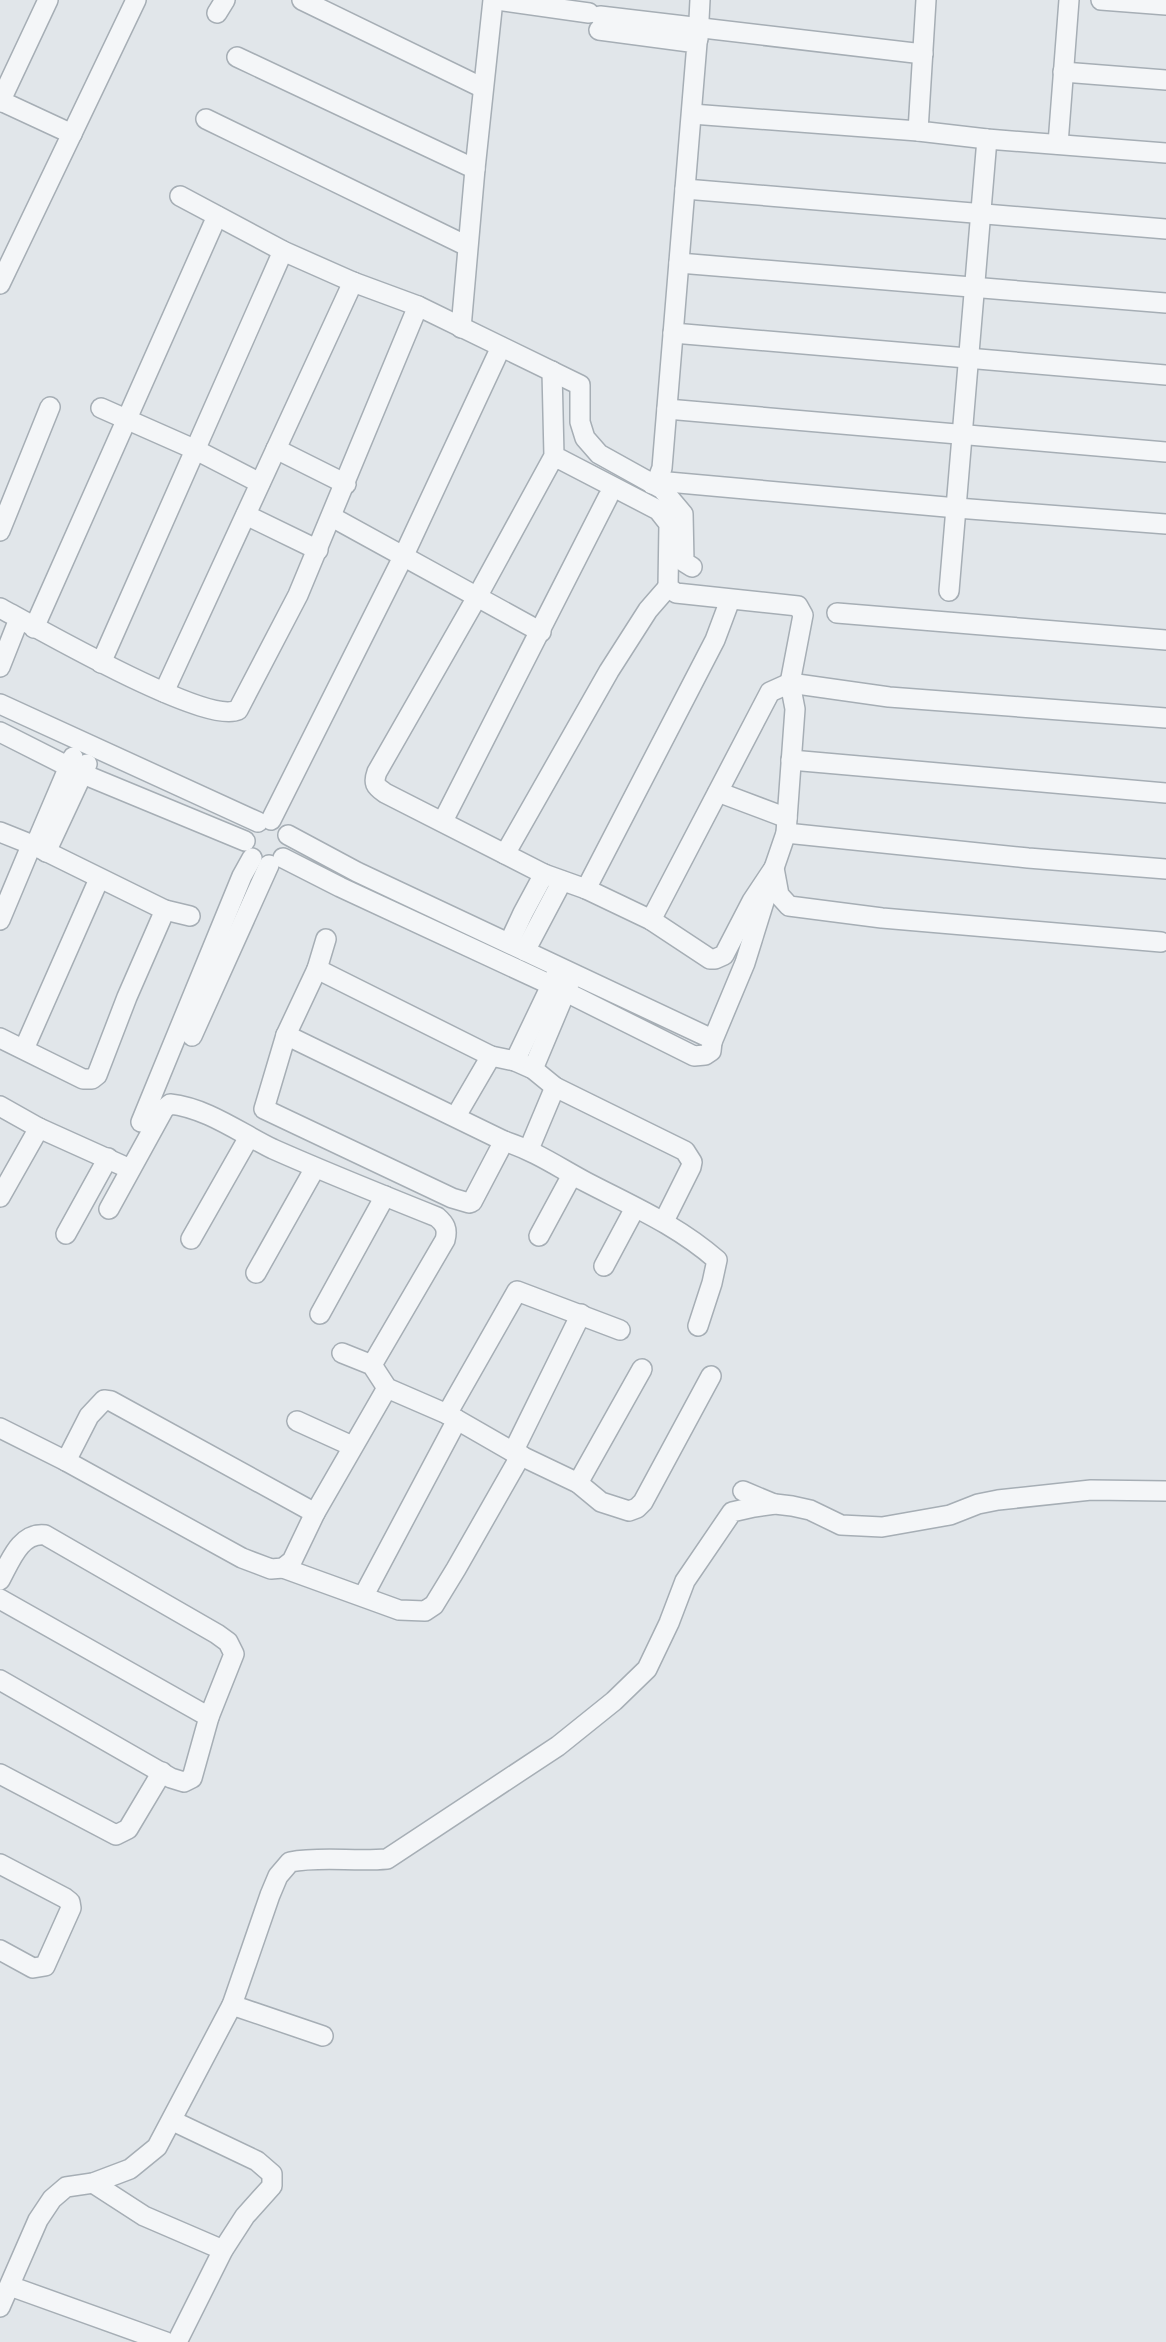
<svg xmlns="http://www.w3.org/2000/svg" width="1166" height="2342" viewBox="0 0 1166 2342" font-family="Arial,sans-serif">
<style>
.lines{fill:none;stroke-linecap:round;stroke-linejoin:round}
.minor-casing{stroke:#a6aeb5;stroke-width:22}
.minor{stroke:#f4f6f8;stroke-width:19}
</style>
<rect width="100%" height="100%" fill="#e1e6ea"/>
<g class="lines">
<defs>
<g id="minor">
<path d="M302,0l181,88"/>
<path d="M497,0l92,13"/>
<path d="M926,0l-8,131 69,8 179,14"/>
<path d="M1101,0l65,5"/>
<path d="M217,13l8,-13"/>
<path d="M600,16l323,38"/>
<path d="M599,30l98,13 -35,425 -5,13 -5,3"/>
<path d="M698,39l2,-39"/>
<path d="M237,57l238,112"/>
<path d="M1063,72l103,8"/>
<path d="M1,101l71,33"/>
<path d="M0,102l48,-102"/>
<path d="M692,114l226,17"/>
<path d="M206,119l261,127"/>
<path d="M1058,144l11,-144"/>
<path d="M685,189l481,40"/>
<path d="M180,196l103,55 70,31 65,24 162,79v37l5,16 14,16 63,35 21,25 1,48 8,5"/>
<path d="M679,263l487,40"/>
<path d="M0,284l136,-284"/>
<path d="M461,328l14,-159 18,-169"/>
<path d="M673,333l493,42"/>
<path d="M552,371l2,85 104,54 11,14 -1,63 8,6 122,13 5,9 -13,68 5,26 -9,124 -12,35 -22,33 -28,54 -9,4h-5l-59,-39 -65,-31 -42,-15 -159,-81c-10,-7 -12,-10 -8,-21l100,-175 77,-141"/>
<path d="M101,408l95,42 64,33"/>
<path d="M667,409l499,43"/>
<path d="M276,449l70,35"/>
<path d="M657,481l300,27 209,16"/>
<path d="M246,515l72,35"/>
<path d="M332,517l209,115"/>
<path d="M0,531l50,-124"/>
<path d="M949,591l38,-452"/>
<path d="M0,608c38,20 204,117 238,102l60,-115 120,-289"/>
<path d="M837,613l329,27"/>
<path d="M34,628l183,-412"/>
<path d="M101,663l182,-412"/>
<path d="M0,667l19,-48"/>
<path d="M164,692l189,-410"/>
<path d="M0,704l258,118"/>
<path d="M0,732l83,42 162,67"/>
<path d="M791,760l375,33"/>
<path d="M718,792l69,26"/>
<path d="M271,820l133,-265 97,-208"/>
<path d="M443,821l165,-324"/>
<path d="M0,832l35,14 130,64 25,6"/>
<path d="M786,833l242,25 138,11"/>
<path d="M38,839l35,-82"/>
<path d="M46,852l41,-88"/>
<path d="M505,854l104,-183 39,-61 20,-23"/>
<path d="M283,858l57,29 224,104 130,65 11,-1 6,-4 1,-9 -2,-4 -353,-166 -69,-37"/>
<path d="M774,868l5,27 10,11 93,12 279,24"/>
<path d="M586,889l129,-249 15,-40"/>
<path d="M0,920l31,-74"/>
<path d="M651,920l119,-228 20,-9 99,14 277,21"/>
<path d="M326,939l-9,30 -31,66 -22,74 188,89 17,5 3,-1 32,-61"/>
<path d="M509,943l14,-30 21,-39"/>
<path d="M525,951l37,-70"/>
<path d="M317,969l174,87 24,5 18,8 22,18 130,64 7,11 -1,5 -27,54"/>
<path d="M286,1035l218,106c31,10 54,26 82,41 46,24 91,43 131,78l-5,23 -14,43"/>
<path d="M192,1036l77,-171"/>
<path d="M0,1038l83,41h9l5,-4 30,-78 38,-87"/>
<path d="M712,1042l33,-79 23,-74"/>
<path d="M24,1049l75,-170"/>
<path d="M515,1061l41,-86"/>
<path d="M533,1069l37,-88"/>
<path d="M0,1106l39,22 91,41"/>
<path d="M456,1116l35,-60"/>
<path d="M141,1122l101,-246 10,-18"/>
<path d="M529,1149l26,-62"/>
<path d="M0,1197l39,-69"/>
<path d="M109,1209l55,-100 6,-5c37,4 70,29 103,45 54,24 109,46 164,68 8,7 11,12 8,23l-73,125"/>
<path d="M66,1234l42,-76"/>
<path d="M539,1236l33,-61"/>
<path d="M191,1239l58,-102"/>
<path d="M604,1266l31,-58"/>
<path d="M256,1273l59,-105"/>
<path d="M320,1314l65,-118"/>
<path d="M342,1353l30,12 15,23 60,26 66,38 65,31 23,19 28,9 8,-3 6,-6 68,-126"/>
<path d="M447,1414l70,-123 103,39"/>
<path d="M297,1421l55,25"/>
<path d="M0,1428l66,33 176,97 29,11 12,-1 9,-7 23,-48 72,-125"/>
<path d="M513,1452l68,-138"/>
<path d="M66,1461l23,-45 15,-16 7,1 204,112"/>
<path d="M578,1483l64,-114"/>
<path d="M743,1491l31,13"/>
<path d="M283,1568l116,42 26,1 9,-6 22,-36 65,-114"/>
<path d="M0,1580c10,-18 20,-48 45,-45l172,99 11,8 6,12 -25,63"/>
<path d="M364,1595l93,-175"/>
<path d="M0,1599l209,118 -17,61 -8,4 -13,-4 -171,-98"/>
<path d="M0,1774l116,61 12,-6 34,-57"/>
<path d="M0,1864l65,34 5,4 1,6 -26,58 -12,2 -33,-18"/>
<path d="M232,2005l91,31"/>
<path d="M173,2121l84,40 15,13v12l-27,30 -22,34 -46,92"/>
<path d="M93,2183l51,33 79,34"/>
<path d="M10,2286l156,56"/>
<path d="M0,2307l38,-87 14,-21 14,-12 27,-4 37,-14 27,-22 75,-142 38,-110 8,-19 12,-14c32,-6 64,0 97,-3l171,-113 56,-45 33,-32 22,-46 16,-42 47,-69 22,-5 21,-3 17,2 18,4 31,15 41,2 68,-12 28,-11 20,-4 93,-10 75,1"/>
</g>
</defs>
<!-- minor casing -->
<use href="#minor" class="minor-casing"/>
<!-- minor -->
<use href="#minor" class="minor"/>
</g>
</svg>
